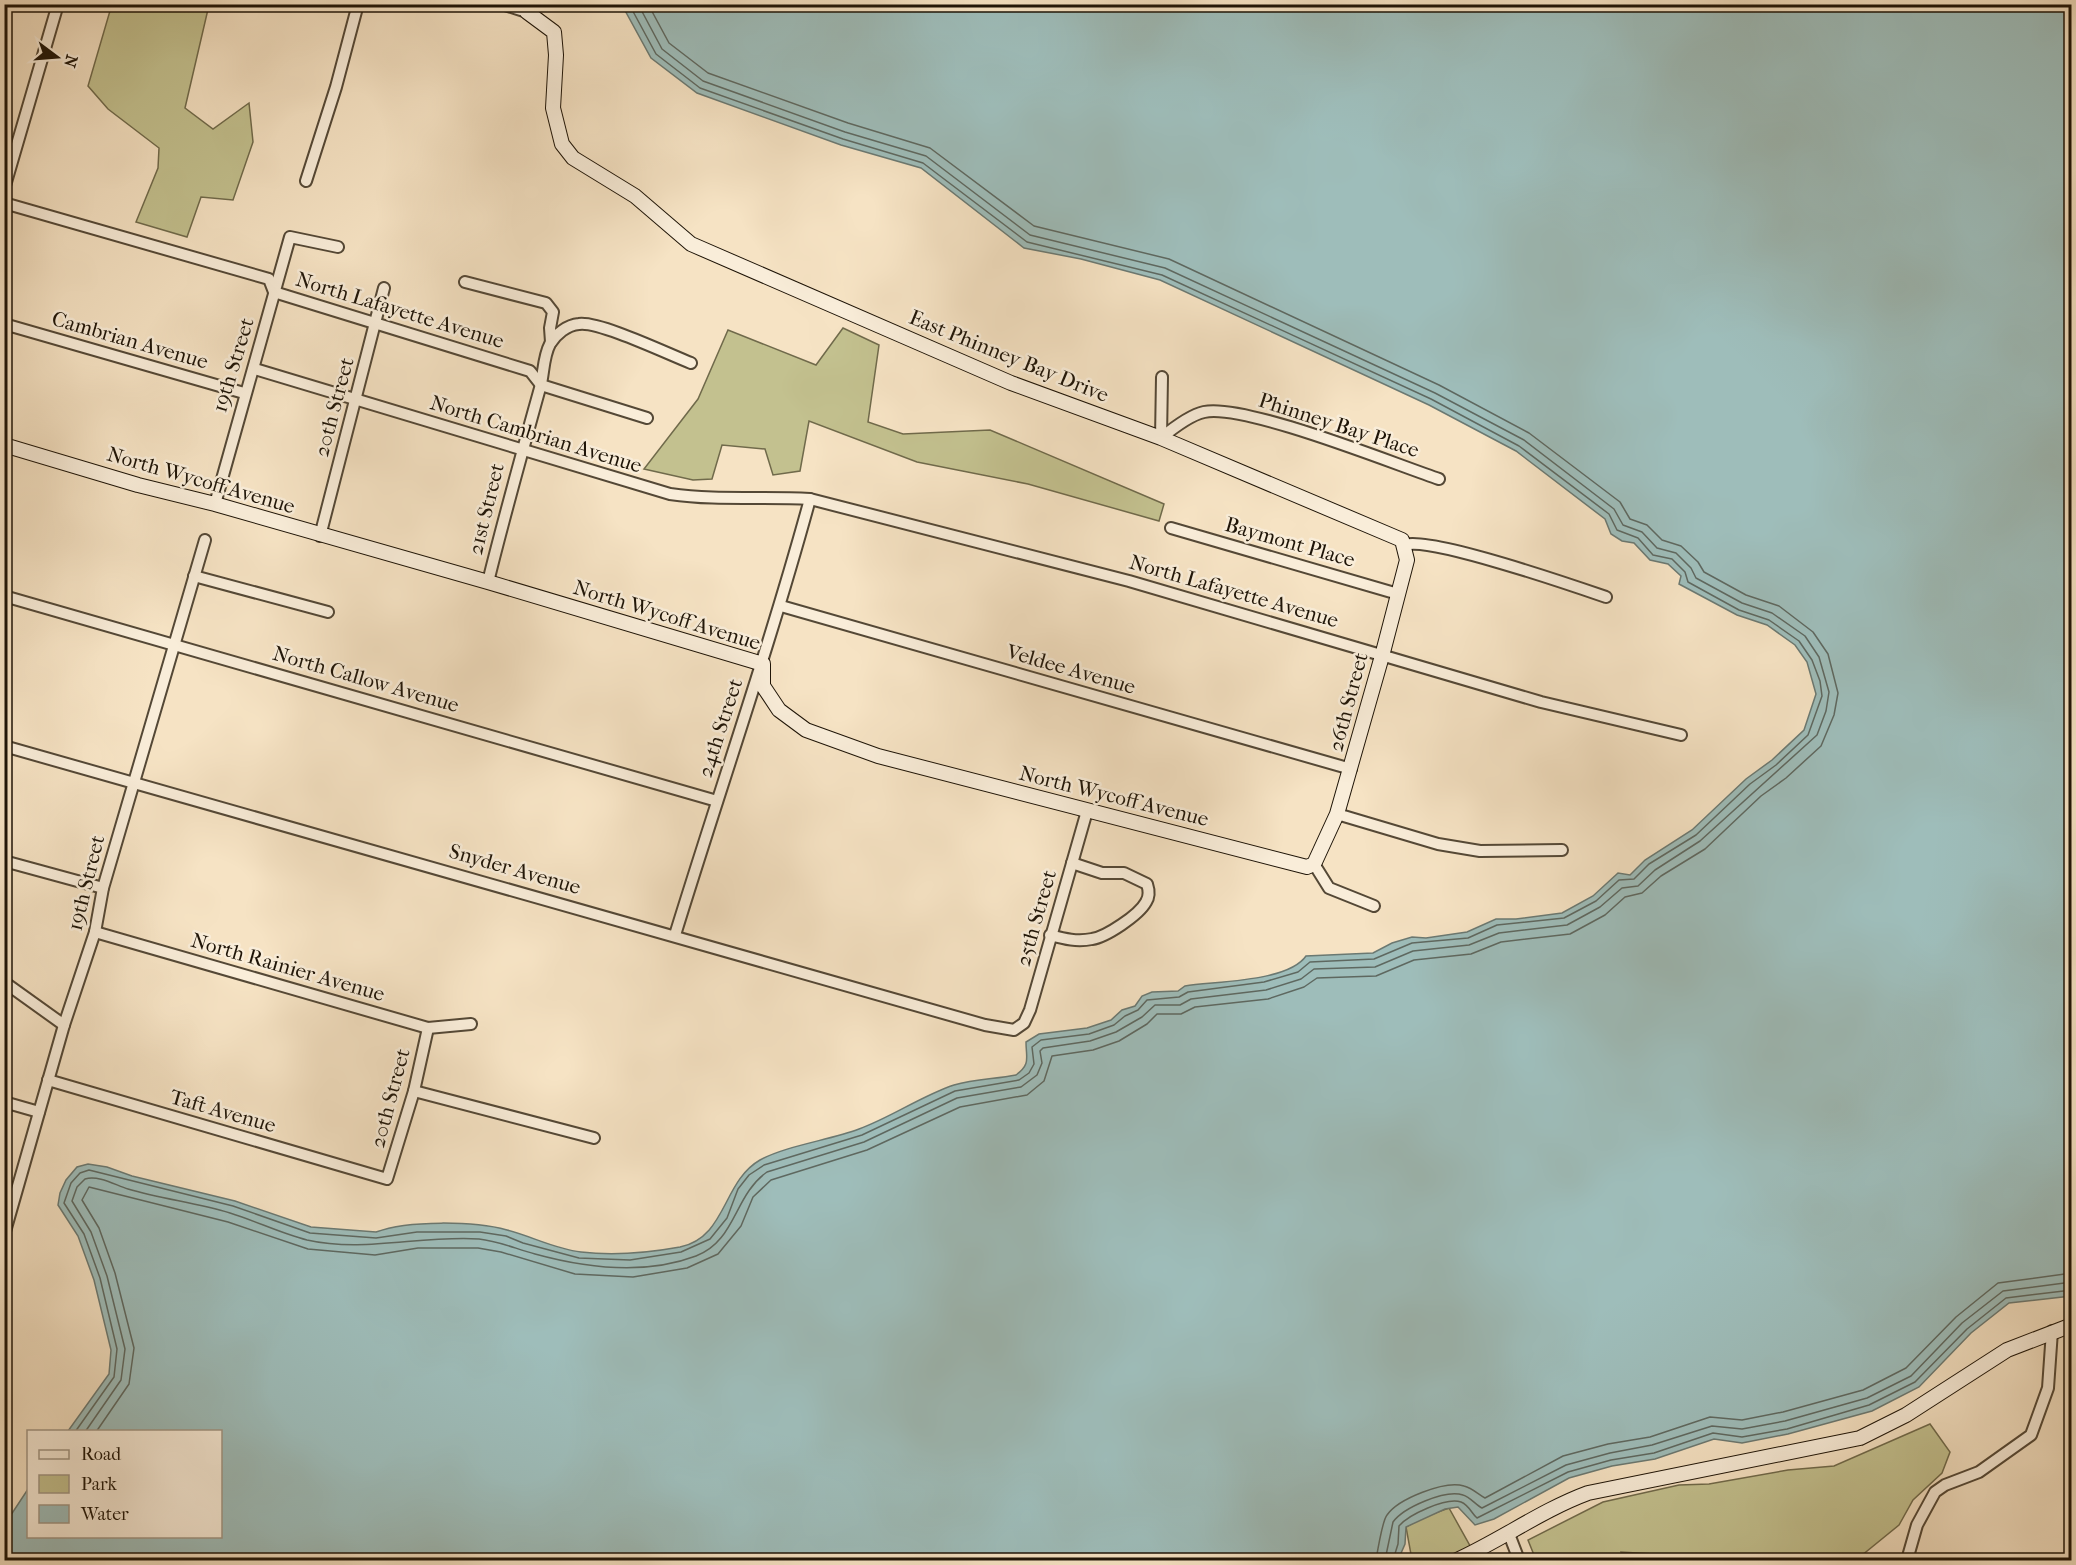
<svg xmlns="http://www.w3.org/2000/svg" width="2076" height="1565" viewBox="0 0 2076 1565" font-family="'IM FELL French Canon',serif">
<style>
.green{fill:#c3c18f;stroke:#706a4b;stroke-width:1.5}
.water{fill:#9ebdba;stroke:#6b7972;stroke-width:1.5}
.lines{fill:none;stroke-linecap:round;stroke-linejoin:round}
.shore{stroke:#5e6860;stroke-width:1.5}
.street-casing{stroke:#544836;stroke-width:14}
.secondary-casing{stroke:#1e1407;stroke-width:16}
.street{stroke:#f9edd9;stroke-width:10}
.secondary{stroke:#f9edd9;stroke-width:14}
.labels{text-anchor:middle;dominant-baseline:central;stroke-width:5;stroke-linejoin:round;paint-order:stroke}
.street-label{font-size:21px;fill:#1e1407;stroke:#f9edd9}
</style>
<rect width="100%" height="100%" fill="#f6e3c4"/>
<filter id="stains"><feTurbulence type="fractalNoise" baseFrequency=".00333" numOctaves="4"/><feColorMatrix values="0 0 0 0 .2 0 0 0 0 .09 0 0 0 0 .02 0 0 0 .5 -.17"/></filter>
<radialGradient id="worn" r=".72"><stop offset=".6" stop-color="#630" stop-opacity="0"/><stop offset="1" stop-color="#630" stop-opacity=".3"/></radialGradient>
<!-- green -->
<g class="green">
<path d="M112,4l97,1 -24,103 28,21 36,-26 4,39 -20,58 -32,-3 -14,40 -51,-15 22,-54 1,-20 -51,-39 -20,-23z"/>
<path d="M843,328l36,17 -11,77 35,12 87,-4 174,74 -5,17 -131,-37 -111,-22 -108,-41 -9,50 -27,4 -8,-26 -43,-4 -10,34 -19,1 -49,-11 54,-70 30,-69 88,35z"/>
<path d="M1930,1424l20,28 -8,21 -29,27 -14,25 -43,35h-167l-18,-5 -50,-3 2,8h-87l-8,-20 75,-38 76,-17 30,-1 79,-14 46,-4z"/>
<path d="M1449,1508l25,45 -17,7h-45l-6,-33 15,-9z"/>
</g>
<!-- water -->
<path class="water" d="M622,5h1449v1291l-62,7 -38,30 -52,54 -47,24 -84,23 -46,9 -28,-4 -59,20 -43,7 -43,12 -75,41 -19,6 -17,-18 -13,2 -39,18 -1,17 -7,16h-1393v-36l23,-35v47h192v-104l-152,-1 41,-57 2,-24 -17,-70 -16,-44 -20,-31 2,-12 6,-13 11,-13 11,-3 19,3 25,9 103,25 76,26 65,5c32,-12 98,-11 131,-2 24,6 48,19 74,22 33,4 66,1 99,-5 47,-10 42,-65 80,-87 25,-14 70,-20 99,-31 33,-12 62,-33 95,-44 21,-6 42,-6 62,-10 15,-11 10,-17 10,-33l13,-8 48,-6 24,-8 11,-10 13,-4 7,-10 10,-4 26,-1 7,-5c31,-5 103,-4 121,-30l67,-3 19,-10 20,-6 14,1 41,-6 29,-13h20l46,-6 31,-17 25,-23 12,2 15,-15 47,-30 54,-51 26,-19 32,-30 12,-36 -9,-32 -12,-17 -28,-20 -30,-10 -58,-31 2,-8 -13,-12 -18,-4 -16,-17 -12,-2 -11,-7 -6,-15 -89,-68 -87,-46 -269,-125 -79,-21 -57,-11 -103,-80 -80,-23 -144,-52 -46,-35z"/>
<g class="lines">
<!-- shore -->
<g class="shore">
<path d="M75,1432l39,-55 3,-28 -17,-71 -16,-44 -20,-31 7,-20 9,-10 9,-3 144,36 77,27 66,5 41,-6h63l26,4 17,7 56,15 51,2 51,-8 29,-13 17,-21 11,-29 11,-14 15,-10 98,-30 93,-44 64,-11 10,-7 5,-9 -2,-17 9,-7 48,-6 25,-9 11,-9 13,-6 9,-10 32,-3 9,-5 76,-10 34,-10 12,-10 64,-3 38,-16 56,-5 29,-13 67,-7 32,-17 23,-21 15,-1 15,-15 47,-29 54,-51 26,-19 32,-30 14,-39 -2,-15 -8,-21 -13,-19 -30,-21 -30,-10 -51,-28 -3,-10 -13,-13 -19,-4 -15,-17 -21,-8 -8,-16 -90,-68 -88,-47 -269,-124 -135,-33 -104,-79 -80,-24 -143,-51 -44,-34 -27,-50"/>
<path d="M85,1432l36,-52 4,-31 -18,-73 -16,-44 -19,-31 5,-14 8,-8c14,-4 30,6 43,10 34,10 69,14 102,24 26,8 50,20 77,27 57,13 114,-5 172,-1 20,2 37,10 56,15 51,14 111,21 161,2 40,-15 38,-61 71,-84l97,-30 93,-44 64,-11 16,-12 5,-12 -2,-12 3,-3 47,-7 26,-9 26,-15 13,-12h25l11,-6 75,-9 35,-11 13,-10 61,-2 38,-16 56,-6 30,-12 68,-8 33,-18 22,-19 16,-2 17,-16 45,-29 117,-106 9,-24 3,-19 -10,-35 -14,-21 -33,-23 -30,-10 -46,-25 -5,-10 -15,-15 -19,-5 -15,-16 -19,-7 -9,-16 -90,-69 -89,-47 -270,-125 -135,-33 -104,-79 -81,-24 -142,-51 -41,-32 -24,-45"/>
<path d="M96,1432l33,-48 5,-36 -19,-75 -16,-45 -17,-28 7,-13 139,35 80,27 67,6 43,-7h60l23,4 74,22 58,3 54,-9 31,-14 23,-28 12,-29 18,-17 96,-30 93,-43 67,-12 17,-14 8,-25 41,-6 26,-9 28,-17 10,-10h24l14,-7 73,-8 36,-12 13,-9 59,-2 38,-16 57,-6 30,-12 69,-8 35,-19 20,-18 17,-4 19,-17 44,-27 56,-53 25,-18 35,-32 13,-31 4,-22 -10,-39 -15,-22 -34,-26 -33,-11 -42,-23 -6,-10 -17,-16 -19,-6 -15,-15 -17,-6 -10,-17 -91,-69 -90,-48 -270,-126 -135,-33 -104,-78 -82,-25 -140,-50 -39,-30 -21,-39"/>
<path d="M1376,1560c1,-6 7,-40 11,-45 11,-16 58,-35 77,-29 8,2 14,8 21,12l78,-42 45,-12 42,-7 60,-20 32,3 41,-8 80,-22 43,-22 50,-51 42,-34 74,-10"/>
<path d="M1385,1560l8,-38c10,-14 52,-33 70,-27 7,2 13,10 19,13l84,-43 44,-12 42,-8 60,-19 30,3 43,-8 82,-23 44,-22 51,-53 41,-32 69,-9"/>
<path d="M1393,1560l5,-16 1,-18c9,-11 47,-29 62,-24 8,3 11,12 16,16l91,-46 43,-12 43,-7 59,-20 29,4 45,-8 82,-24 46,-23 52,-53 39,-31 66,-8"/>
</g>
<defs>
<g id="street">
<path d="M502,4l25,8"/>
<path d="M306,181l30,-94 22,-83"/>
<path d="M4,189l54,-185"/>
<path d="M4,203l265,76 5,13 256,79 11,14 106,33"/>
<path d="M465,282l81,21 7,9 -3,16 1,14"/>
<path d="M4,324l240,69"/>
<path d="M255,369l415,125c48,7 93,2 140,5l319,82 412,121 140,33"/>
<path d="M1161,438c11,-9 29,-23 43,-26 40,-9 190,52 235,67"/>
<path d="M1161,438l1,-61"/>
<path d="M215,504l75,-267 48,10"/>
<path d="M1171,528l227,66"/>
<path d="M320,536l64,-248"/>
<path d="M1405,545c24,-9 169,41 201,52"/>
<path d="M194,576l134,36"/>
<path d="M488,582c16,-65 34,-129 52,-194 4,-15 3,-31 10,-44 6,-10 17,-19 29,-20 20,-3 89,30 112,39"/>
<path d="M4,596l713,205"/>
<path d="M781,606l570,163"/>
<path d="M4,746l981,279 29,5 10,-7 6,-13 57,-199"/>
<path d="M1337,814l101,30 42,7 82,-1"/>
<path d="M4,861l99,27"/>
<path d="M1314,864l15,24 45,18"/>
<path d="M95,932l333,96 43,-4"/>
<path d="M675,935c45,-146 95,-290 135,-436"/>
<path d="M1050,935c15,4 27,7 42,4 14,-2 47,-24 54,-37 4,-6 3,-12 1,-18l-23,-11h-22l-30,-10"/>
<path d="M4,982l60,43"/>
<path d="M48,1080l339,99 27,-88 14,-63"/>
<path d="M414,1091l180,47"/>
<path d="M4,1102l35,10"/>
<path d="M4,1235l60,-210 31,-93 8,-44 102,-348"/>
<path d="M1509,1534l10,26"/>
<path d="M1907,1560l10,-35 18,-33 10,-7 34,-13 52,-37 17,-47 4,-57"/>
</g>
<g id="secondary">
<path d="M4,445l134,40 77,19 273,78 275,82v22l16,24 27,20 72,26 429,111 7,-3 23,-50 45,-158 25,-96 -5,-20 -241,-102 -150,-55 -320,-139 -56,-48 -62,-38 -11,-14 -9,-36 3,-53 -2,-23 -27,-20 7,-8"/>
<path d="M1457,1560c44,-20 85,-50 131,-67l272,-55 46,-23 101,-65 65,-25"/>
</g>
</defs>
<!-- street casing -->
<use href="#street" class="street-casing"/>
<!-- secondary casing -->
<use href="#secondary" class="secondary-casing"/>
<!-- street -->
<use href="#street" class="street"/>
<!-- secondary -->
<use href="#secondary" class="secondary"/>
</g>
<g class="labels">
<!-- street labels -->
<g class="street-label">
<text transform="translate(400 310) rotate(17)">North Lafayette Avenue</text>
<text transform="translate(130 340) rotate(16)">Cambrian Avenue</text>
<text transform="translate(1009 356) rotate(22)">East Phinney Bay Drive</text>
<text transform="translate(233 365) rotate(-73)">19th Street</text>
<text transform="translate(334 407) rotate(-75)">20th Street</text>
<text transform="translate(1339 425) rotate(18)">Phinney Bay Place</text>
<text transform="translate(536 434) rotate(17)">North Cambrian Avenue</text>
<text transform="translate(201 480) rotate(16)">North Wycoff Avenue</text>
<text transform="translate(486 509) rotate(-76)">21st Street</text>
<text transform="translate(1290 542) rotate(16)">Baymont Place</text>
<text transform="translate(1234 591) rotate(16)">North Lafayette Avenue</text>
<text transform="translate(667 615) rotate(17)">North Wycoff Avenue</text>
<text transform="translate(1071 669) rotate(16)">Veldee Avenue</text>
<text transform="translate(366 679) rotate(16)">North Callow Avenue</text>
<text transform="translate(1348 702) rotate(-75)">26th Street</text>
<text transform="translate(720 728) rotate(-72)">24th Street</text>
<text transform="translate(1114 796) rotate(14)">North Wycoff Avenue</text>
<text transform="translate(515 869) rotate(16)">Snyder Avenue</text>
<text transform="translate(86 883) rotate(-76)">19th Street</text>
<text transform="translate(1036 918) rotate(-74)">25th Street</text>
<text transform="translate(288 967) rotate(16)">North Rainier Avenue</text>
<text transform="translate(390 1098) rotate(-75)">20th Street</text>
<text transform="translate(223 1111) rotate(16)">Taft Avenue</text>
</g>
</g>
<!-- margin -->
<rect width="2076" height="1565" fill="none" stroke="#f6e3c4" stroke-width="24"/>
<rect x="6" y="6" width="2064" height="1553" fill="none" stroke="#1e1407" stroke-width="3"/>
<rect x="12" y="12" width="2052" height="1541" fill="none" stroke="#1e1407" stroke-width="1.5"/>
<!-- legend -->
<rect x="27" y="1430" width="195" height="108" fill="#f9edd9" stroke="#a19685" stroke-width="1.5"/>
<rect x="39" y="1450" width="30" height="9" fill="#f9edd9" stroke="#a19685" stroke-width="1.5"/>
<text x="81" y="1460" font-size="18" fill="#1e1407">Road</text>
<rect x="39" y="1475" width="30" height="18" fill="#c3c18f" stroke="#a19685" stroke-width="1.5"/>
<text x="81" y="1490" font-size="18" fill="#1e1407">Park</text>
<rect x="39" y="1505" width="30" height="18" fill="#9ebdba" stroke="#a19685" stroke-width="1.5"/>
<text x="81" y="1520" font-size="18" fill="#1e1407">Water</text>
<!-- north arrow -->
<g transform="translate(57 57) rotate(106)" stroke="#f9edd9" stroke-width="4.5" paint-order="stroke">
<path d="M0-4.5L10 22L0 15L-10 22Z" fill="#1e1407"/>
<text y="-9" font-size="16" font-weight="bold" text-anchor="middle" fill="#1e1407">N</text>
</g>
<rect width="100%" height="100%" filter="url(#stains)"/>
<rect width="100%" height="100%" fill="url(#worn)"/>
</svg>
